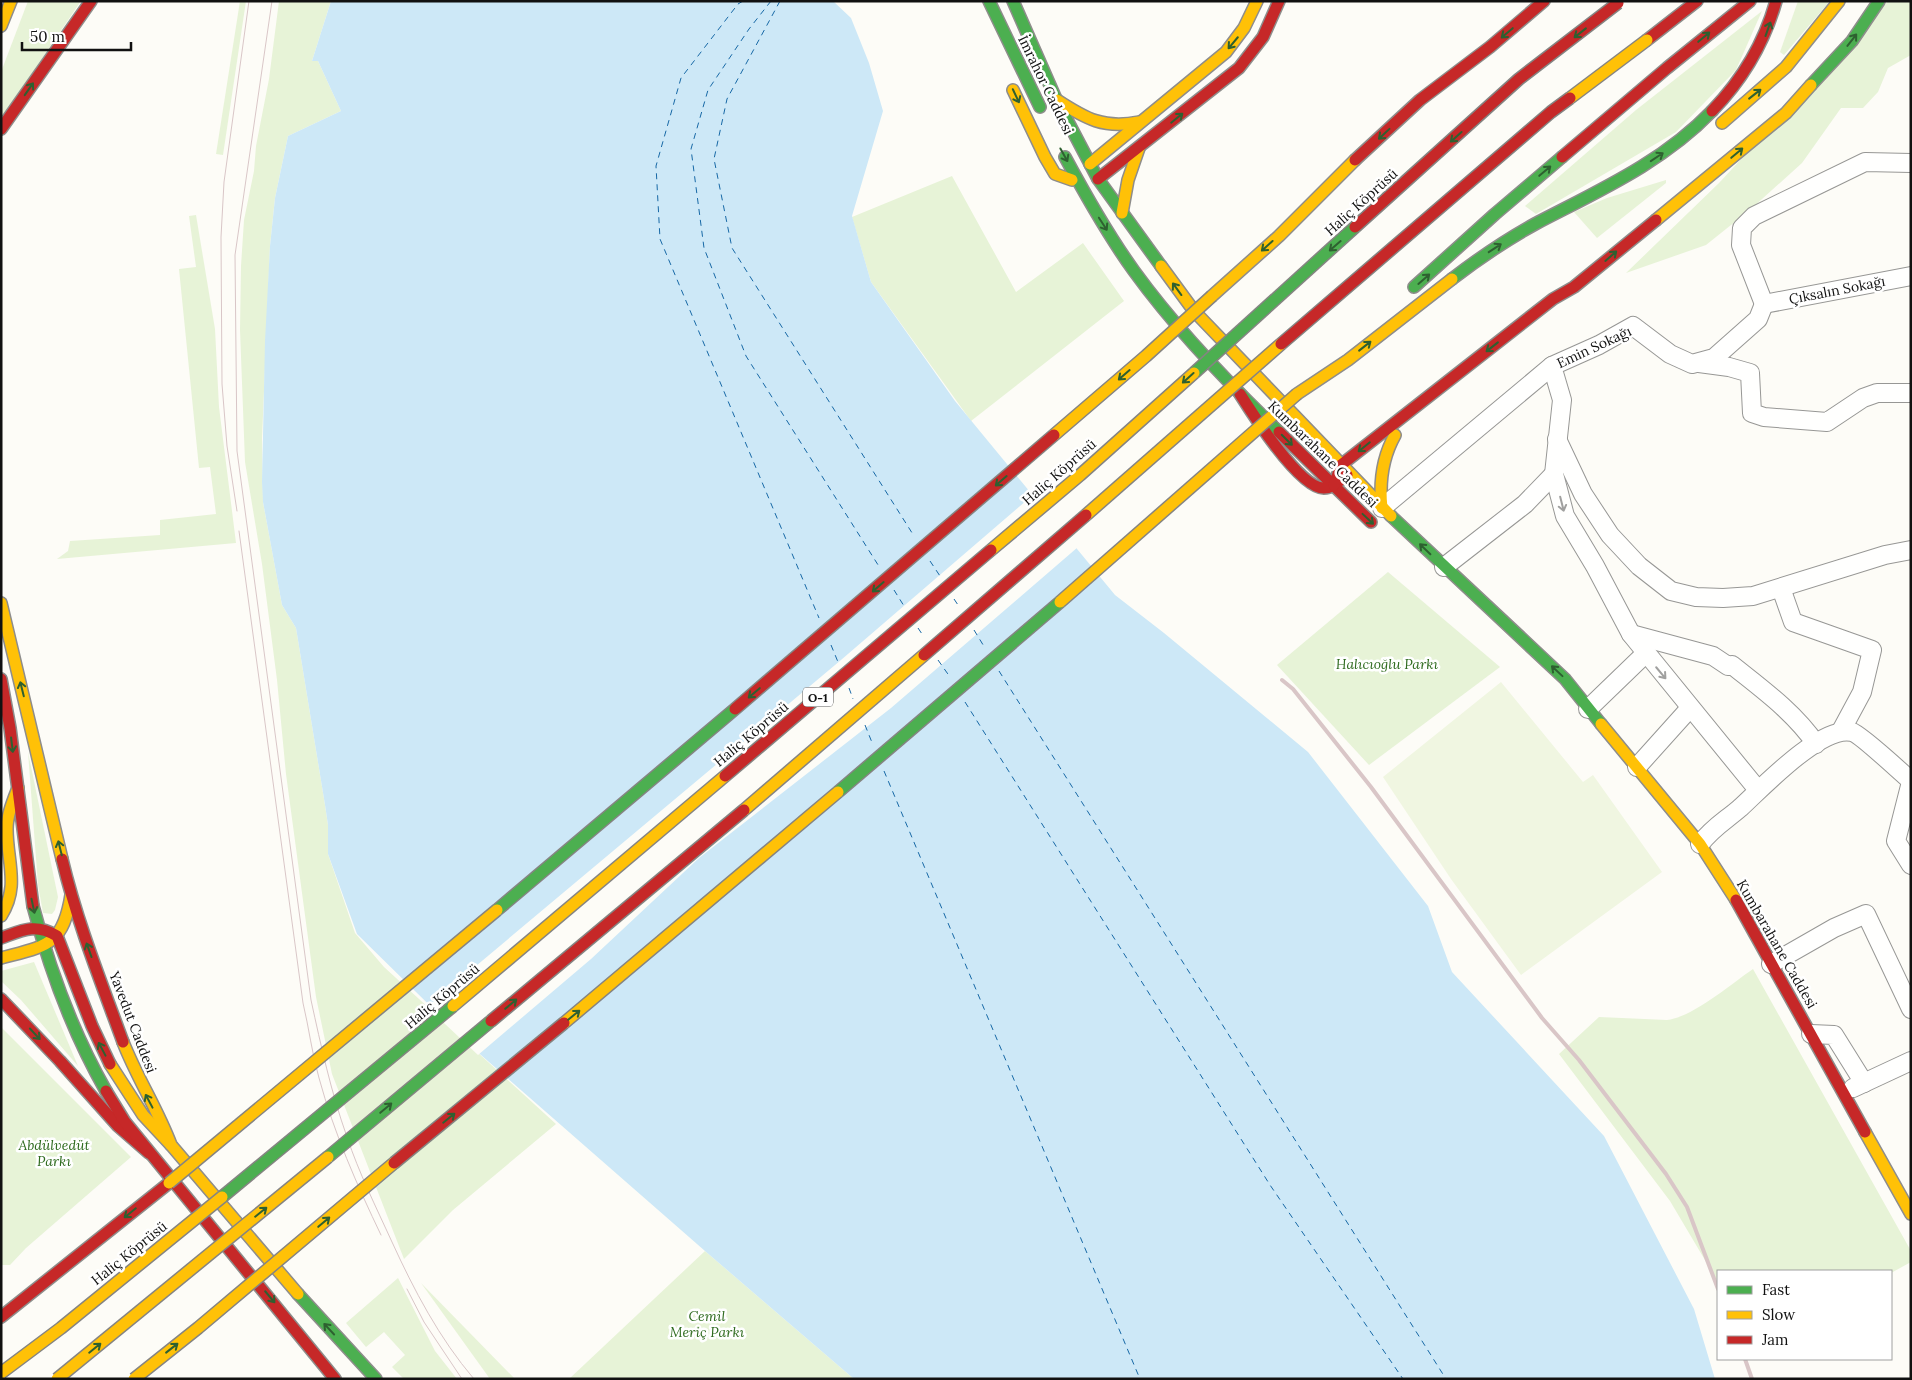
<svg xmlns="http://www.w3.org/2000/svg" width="1912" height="1380" viewBox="0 0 1912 1380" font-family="Lora,serif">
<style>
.green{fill:#e7f3d7}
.pitch{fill:#f0f6e1}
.water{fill:#cde8f7}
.pier{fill:#fdfcf7}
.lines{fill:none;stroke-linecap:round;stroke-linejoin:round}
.ferry{stroke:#1768a6;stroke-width:1;stroke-dasharray:6 5;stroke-linecap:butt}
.street-casing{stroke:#979795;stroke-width:20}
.fast-casing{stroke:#8e8d8b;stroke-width:14}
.slow-casing{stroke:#8e8d8b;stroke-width:14}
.jam-casing{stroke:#8e8d8b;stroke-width:14}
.street{stroke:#fffffe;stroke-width:18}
.fast{stroke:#4caf50;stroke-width:11}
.slow{stroke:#ffc107;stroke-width:11}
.jam{stroke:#c62828;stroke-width:11}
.tram{stroke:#d9c6c7;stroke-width:1}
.rail{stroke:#d9c6c7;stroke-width:4}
.fast-bridge-casing{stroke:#858482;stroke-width:14;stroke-linecap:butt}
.slow-bridge-casing{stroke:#858482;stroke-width:14;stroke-linecap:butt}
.jam-bridge-casing{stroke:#858482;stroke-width:14;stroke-linecap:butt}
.fast-bridge{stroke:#4caf50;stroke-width:11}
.slow-bridge{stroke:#ffc107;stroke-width:11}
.jam-bridge{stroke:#c62828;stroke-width:11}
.oneway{stroke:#2e6030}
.oneway2{stroke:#a0a09f}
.labels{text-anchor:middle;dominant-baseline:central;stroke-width:5;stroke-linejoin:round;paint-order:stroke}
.shield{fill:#fff;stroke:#585858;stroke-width:1}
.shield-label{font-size:12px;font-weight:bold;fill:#111}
.street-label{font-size:14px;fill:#111;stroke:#fff}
.park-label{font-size:14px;font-style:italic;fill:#2f6b1f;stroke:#fff}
</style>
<rect width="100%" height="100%" fill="#fdfcf7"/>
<!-- green -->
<g class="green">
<path d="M28,1h53l-80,118v-47z"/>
<path d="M240,1h6l-23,154 -7,-1z"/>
<path d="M279,1h52l-19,60h6l23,50 -53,25 -13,62 -5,48 -8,193 1,63 19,103 14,23 29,177 3,20v29l27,79 29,34 172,157 -103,86 -49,49 -72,-185 -16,-77 -30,-223 -9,-94 -15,-116 -17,-102 -5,-132 1,-64 3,-46 10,-49 2,-25 13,-67z"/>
<path d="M1798,1h32l-46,54 -4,-3z"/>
<path d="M1888,1h23v54l-23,13 -10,24 -15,16h-22l-39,55 -51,46 -45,36 -80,28 93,-90z"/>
<path d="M1762,11l-26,59 -60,62 -140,82 -11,-8 111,-96z"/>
<path d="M952,176l64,116 67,-49 41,58 -153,120 -100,-139 -19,-65z"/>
<path d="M1666,180v3l-69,55 -23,-26 33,-14z"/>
<path d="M196,215l19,114 4,78 17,136 -179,16 11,-8 2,-10 90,-6v-15l56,-6 -6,-47 -11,1 -20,-199 17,-2 -7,-51z"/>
<path d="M1388,572l112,95 -131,98 -92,-100z"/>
<path d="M28,752l30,145 -3,13 -3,4 -9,-1 -5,-28z"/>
<path d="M34,962l44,104 -57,-66 -20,-19v-10z"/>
<path d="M1753,969l158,282v11l-20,11v-2h-173v11l-48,-81 -111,-147 40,-37 68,3c26,-3 64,-36 86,-51z"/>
<path d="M1,1027l130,130 -105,91 -16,17h-9z"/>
<path d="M705,1251l149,128h-285z"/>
<path d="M398,1278l37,73 22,28h-53l-12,-12 13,-12 -21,-23 -18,15 -20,-24z"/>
<path d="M421,1283l94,96h-25z"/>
</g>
<!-- pitch -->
<path class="pitch" d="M1501,682l82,100 10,-7 69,97 -141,103 -70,-96 -68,-102z"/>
<!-- water -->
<path class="water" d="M331,1h502l18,17 18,45 14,48 -31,105 19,66 84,119 160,194 49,38 144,119 120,154 24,66 152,164 90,173 21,70h-861l-149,-128 -232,-203 -116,-114 -29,-80v-29l-3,-20 -29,-177 -14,-23 -19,-103 -1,-20 3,-141 5,-95 5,-48 13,-62 53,-25 -23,-50h-6z"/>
<!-- pier -->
<path class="pier" d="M1034,494l44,53 -187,161 -192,150 -108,101 -113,96 -51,-48 414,-347z"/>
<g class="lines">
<!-- ferry -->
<g class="ferry">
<path d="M743,1l-5,3 -57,74 -25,88 4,73 159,379"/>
<path d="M771,1l-22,28 -41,61 -17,59 13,99 42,108 134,212"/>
<path d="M780,1l-53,98 -13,60 18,89 182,288"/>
<path d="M930,561l10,15"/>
<path d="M894,590l10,16"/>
<path d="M954,599l6,9"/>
<path d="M918,628l6,9"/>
<path d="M974,630l11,18"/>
<path d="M831,645l7,17"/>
<path d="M938,660l12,17"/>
<path d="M999,671l447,708"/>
<path d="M849,688l4,11"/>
<path d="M965,702l305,483 133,194"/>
<path d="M865,725l8,20"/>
<path d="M884,771l256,608"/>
</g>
<defs>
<g id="street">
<path d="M1764,304l-23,-59 1,-17 12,-12 111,-54 46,1"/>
<path d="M1764,304l147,-28"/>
<path d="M1699,363l30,4 21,6 2,40 12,4 63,5 36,-24 14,-5h34"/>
<path d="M1557,439l26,55 27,41 29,31 32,25 25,6 27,1 30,-2 132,-41 26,-5"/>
<path d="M1382,508l170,-142"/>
<path d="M1444,567l81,-63 29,-30"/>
<path d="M1781,588l12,34 79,28 -10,42 -21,39"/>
<path d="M1631,634l82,22 15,10 4,-1c30,24 62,47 84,79"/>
<path d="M1588,709l57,-55"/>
<path d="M1637,767l53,-59"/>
<path d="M1911,782l-15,59 15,24"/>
<path d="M1758,790l-127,-156 -36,-68 -30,-50 -11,-42 8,-74 -10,-34 47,-21 34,-19 37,28 22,10 22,-6 44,-39 6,-15"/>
<path d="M1700,844c13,-17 25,-23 40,-36 22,-20 81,-83 112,-76 8,2 49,40 59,49"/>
<path d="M1771,964l63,-36 32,-14 45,95"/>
<path d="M1811,1034l23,1 30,48"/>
<path d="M1853,1088l58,-27"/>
</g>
<g id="fast">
<path d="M989,1l51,106"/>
<path d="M1013,1l43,98 42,80 63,87"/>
<path d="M1811,85l41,-44 27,-40"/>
<path d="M1065,157c21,39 43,78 69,114 42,58 93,111 145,161"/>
<path d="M1452,279c26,-20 54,-39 83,-55 63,-33 127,-61 177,-113"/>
<path d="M1414,287l81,-73 67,-57"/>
<path d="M1391,516l174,163 36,45"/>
<path d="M33,906c17,65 40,127 73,185"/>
<path d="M298,1294l78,85"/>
</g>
<g id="slow">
<path d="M1,26l10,-25"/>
<path d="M1013,90l32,67 10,17 17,6"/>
<path d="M1057,100c29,19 47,29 82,22"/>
<path d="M1722,123l64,-56 53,-66"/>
<path d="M1090,164l136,-112 18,-24 13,-27"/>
<path d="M1122,213l6,-33 11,-32"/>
<path d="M1656,220l130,-107 25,-28"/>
<path d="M1161,266l33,45 197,205"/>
<path d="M1212,296l67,-60 76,-76"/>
<path d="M1297,394l51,-34 104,-81"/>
<path d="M1382,508c-3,-27 0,-50 13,-73"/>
<path d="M1,603l61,256"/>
<path d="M1601,724l99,120 36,56"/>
<path d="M1,916c19,-30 6,-54 6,-87 0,-14 6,-28 11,-41"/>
<path d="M1,958c45,-12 62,-12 70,-63"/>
<path d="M123,1042c14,36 35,68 48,103l127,149"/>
<path d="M110,1064l33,51 28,30"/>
<path d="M1865,1132l46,82"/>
</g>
<g id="jam">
<path d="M1647,40l50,-39"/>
<path d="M1712,111c31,-32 52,-67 64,-110"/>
<path d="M1,129l90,-128"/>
<path d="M1562,157l105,-89 83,-67"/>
<path d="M1355,160l65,-60 70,-53 54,-46"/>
<path d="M1098,179l141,-111 24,-31 16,-36"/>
<path d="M1240,394c12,19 60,95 84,94 9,0 16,-8 23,-13"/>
<path d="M1279,432l92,90"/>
<path d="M1334,485l7,-20 212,-166 21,-12 82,-67"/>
<path d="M1,679l9,49 23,178"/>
<path d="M62,859c15,63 39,123 61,183"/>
<path d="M1736,900l129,232"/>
<path d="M1,938c22,-8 34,-15 56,-2l35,90 18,38"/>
<path d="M1,999l59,62 58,65 31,27"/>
<path d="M106,1091l19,31 210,257"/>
<path d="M1,1317l168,-134"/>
</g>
</defs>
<!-- street casing -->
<use href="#street" class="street-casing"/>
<!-- fast casing -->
<use href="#fast" class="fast-casing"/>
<!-- slow casing -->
<use href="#slow" class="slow-casing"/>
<!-- jam casing -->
<use href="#jam" class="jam-casing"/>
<!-- street -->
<use href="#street" class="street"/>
<!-- fast -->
<use href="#fast" class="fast"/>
<!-- slow -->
<use href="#slow" class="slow"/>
<!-- jam -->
<use href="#jam" class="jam"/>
<!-- tram -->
<g class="tram">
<path d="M272,1l-37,254 2,196 74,549c10,46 20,92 36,137 12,36 29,70 45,105 22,48 47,96 82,137"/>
<path d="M237,511l-10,-65 -5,-62 -1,-147 3,-55 25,-181"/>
<path d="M239,531l64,472c6,25 9,51 16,75 15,55 38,107 62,157"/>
<path d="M407,1289l17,33 38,57"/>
</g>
<!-- rail -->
<g class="rail">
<path d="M1282,680l11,9 78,98 171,231 37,42 87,114 21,33 31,82"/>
<path d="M1745,1359l7,20"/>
</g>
<defs>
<g id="fast-bridge">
<path d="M1194,373l161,-146"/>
<path d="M838,792l222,-190"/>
<path d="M497,910l238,-201"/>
<path d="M328,1157l163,-136"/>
<path d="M222,1197l231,-191"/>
</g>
<g id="slow-bridge">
<path d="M1570,98l77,-58"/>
<path d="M1054,435l92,-79 66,-60"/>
<path d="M1086,515l195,-171"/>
<path d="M991,550l89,-75 114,-102"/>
<path d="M1060,602l237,-208"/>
<path d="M744,810l180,-155"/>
<path d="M453,1006l272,-230"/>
<path d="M564,1023l274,-231"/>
<path d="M169,1183l328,-273"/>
<path d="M1,1373l60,-45 161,-131"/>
<path d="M57,1379l271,-222"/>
<path d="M134,1379l64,-51 196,-165"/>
</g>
<g id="jam-bridge">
<path d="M1355,227l164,-148 99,-76"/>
<path d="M1281,344l270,-232 19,-14"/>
<path d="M924,655l162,-140"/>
<path d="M735,709l319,-274"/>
<path d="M725,776l266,-226"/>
<path d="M491,1021l253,-211"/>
<path d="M394,1163l170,-140"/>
</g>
</defs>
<!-- fast-bridge casing -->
<use href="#fast-bridge" class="fast-bridge-casing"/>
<!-- slow-bridge casing -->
<use href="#slow-bridge" class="slow-bridge-casing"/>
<!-- jam-bridge casing -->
<use href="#jam-bridge" class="jam-bridge-casing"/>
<!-- fast-bridge -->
<use href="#fast-bridge" class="fast-bridge"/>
<!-- slow-bridge -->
<use href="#slow-bridge" class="slow-bridge"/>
<!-- jam-bridge -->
<use href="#jam-bridge" class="jam-bridge"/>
</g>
<!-- one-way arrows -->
<defs><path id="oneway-shaft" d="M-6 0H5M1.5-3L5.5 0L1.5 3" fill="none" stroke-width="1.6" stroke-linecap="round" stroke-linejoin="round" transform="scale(1.25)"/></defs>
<g class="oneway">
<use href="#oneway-shaft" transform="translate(1768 29) rotate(-70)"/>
<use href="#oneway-shaft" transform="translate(1507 33) rotate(140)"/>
<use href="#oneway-shaft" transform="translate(1580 33) rotate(142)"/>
<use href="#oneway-shaft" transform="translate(1704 37) rotate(-40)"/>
<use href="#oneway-shaft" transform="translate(1852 40) rotate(-52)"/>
<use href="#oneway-shaft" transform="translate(1233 43) rotate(130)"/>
<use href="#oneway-shaft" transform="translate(29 89) rotate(-55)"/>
<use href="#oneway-shaft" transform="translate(1755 94) rotate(-38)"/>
<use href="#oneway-shaft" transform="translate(1016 96) rotate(65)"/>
<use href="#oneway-shaft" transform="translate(1177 118) rotate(-39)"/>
<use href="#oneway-shaft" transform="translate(1384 134) rotate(137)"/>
<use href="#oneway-shaft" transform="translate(1456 137) rotate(138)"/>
<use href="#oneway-shaft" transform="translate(1737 153) rotate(-40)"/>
<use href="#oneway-shaft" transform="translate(1064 155) rotate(61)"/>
<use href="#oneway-shaft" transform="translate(1657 157) rotate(-34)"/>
<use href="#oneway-shaft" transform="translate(1545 171) rotate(-40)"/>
<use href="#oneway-shaft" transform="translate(1103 224) rotate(57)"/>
<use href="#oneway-shaft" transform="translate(1267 246) rotate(138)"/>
<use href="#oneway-shaft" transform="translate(1335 246) rotate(139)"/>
<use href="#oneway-shaft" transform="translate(1495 248) rotate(-33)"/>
<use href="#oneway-shaft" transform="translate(1611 256) rotate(-41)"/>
<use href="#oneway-shaft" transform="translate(1424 279) rotate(-41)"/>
<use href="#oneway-shaft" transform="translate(1177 289) rotate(-126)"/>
<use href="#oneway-shaft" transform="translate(1365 346) rotate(-38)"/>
<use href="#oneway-shaft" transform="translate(1492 347) rotate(142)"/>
<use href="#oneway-shaft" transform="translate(1124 375) rotate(139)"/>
<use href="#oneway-shaft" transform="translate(1188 378) rotate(138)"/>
<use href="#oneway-shaft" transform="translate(1287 440) rotate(45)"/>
<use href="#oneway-shaft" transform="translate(1364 447) rotate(141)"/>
<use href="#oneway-shaft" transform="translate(1001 481) rotate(139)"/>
<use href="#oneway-shaft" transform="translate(1368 519) rotate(43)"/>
<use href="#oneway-shaft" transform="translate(1425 549) rotate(-136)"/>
<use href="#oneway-shaft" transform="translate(878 587) rotate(139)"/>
<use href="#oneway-shaft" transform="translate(1557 671) rotate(-137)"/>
<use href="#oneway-shaft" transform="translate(22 689) rotate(-104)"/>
<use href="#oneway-shaft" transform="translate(754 693) rotate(140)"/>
<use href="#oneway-shaft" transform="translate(12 745) rotate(83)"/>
<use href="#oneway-shaft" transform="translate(60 848) rotate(-104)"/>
<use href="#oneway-shaft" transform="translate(33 906) rotate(78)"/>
<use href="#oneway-shaft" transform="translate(89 950) rotate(-110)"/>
<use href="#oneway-shaft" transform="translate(511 1004) rotate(-40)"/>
<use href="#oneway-shaft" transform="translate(574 1015) rotate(-39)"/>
<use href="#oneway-shaft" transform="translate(35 1034) rotate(47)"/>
<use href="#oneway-shaft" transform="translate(102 1049) rotate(-118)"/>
<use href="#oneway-shaft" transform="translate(149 1101) rotate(-118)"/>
<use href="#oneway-shaft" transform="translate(386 1108) rotate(-40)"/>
<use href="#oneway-shaft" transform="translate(449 1118) rotate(-39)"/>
<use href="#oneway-shaft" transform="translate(261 1212) rotate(-39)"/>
<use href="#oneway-shaft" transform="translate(130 1213) rotate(141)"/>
<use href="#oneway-shaft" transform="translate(324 1222) rotate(-40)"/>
<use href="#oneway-shaft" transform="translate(270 1297) rotate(50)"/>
<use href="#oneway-shaft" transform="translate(329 1329) rotate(-133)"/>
<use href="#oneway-shaft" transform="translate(95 1348) rotate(-39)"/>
<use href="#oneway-shaft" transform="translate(172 1348) rotate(-38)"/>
</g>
<g class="oneway2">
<use href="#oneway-shaft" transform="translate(1562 504) rotate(76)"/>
<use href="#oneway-shaft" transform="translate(1661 673) rotate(50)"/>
</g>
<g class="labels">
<!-- shield labels -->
<rect class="shield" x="803" y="687.5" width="30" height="19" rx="4"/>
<g class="shield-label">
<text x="818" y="697">O-1</text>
</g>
<!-- street labels -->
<g class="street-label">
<text transform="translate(1046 85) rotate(64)">İmrahor Caddesi</text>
<text transform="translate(1361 202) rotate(-42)">Haliç Köprüsü</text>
<text transform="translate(1837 290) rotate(-11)">Çıksalın Sokağı</text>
<text transform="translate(1594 347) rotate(-25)">Emin Sokağı</text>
<text transform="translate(1323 454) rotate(44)">Kumbarahane Caddesi</text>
<text transform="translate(1059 472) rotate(-41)">Haliç Köprüsü</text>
<text transform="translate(751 734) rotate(-40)">Haliç Köprüsü</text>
<text transform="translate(1777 944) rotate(60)">Kumbarahane Caddesi</text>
<text transform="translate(442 996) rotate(-40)">Haliç Köprüsü</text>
<text transform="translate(133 1022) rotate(69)">Yavedut Caddesi</text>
<text transform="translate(129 1253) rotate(-39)">Haliç Köprüsü</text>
</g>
<!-- park labels -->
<g class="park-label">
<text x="1387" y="664">Halıcıoğlu Parkı</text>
<text x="54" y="1145">Abdülvedüt<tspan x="54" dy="16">Parkı</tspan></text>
<text x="707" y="1316">Cemil<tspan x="707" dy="16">Meriç Parkı</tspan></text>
</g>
</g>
<!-- border -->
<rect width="1912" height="1380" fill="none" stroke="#111111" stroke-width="5"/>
<!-- legend -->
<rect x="1717" y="1270" width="175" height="90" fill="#ffffff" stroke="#a0a0a0"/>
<rect x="1727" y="1286" width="25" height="8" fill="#4caf50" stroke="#a0a0a0"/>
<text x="1762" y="1295" font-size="15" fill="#111111">Fast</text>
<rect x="1727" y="1311" width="25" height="8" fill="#ffc107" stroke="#a0a0a0"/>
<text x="1762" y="1320" font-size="15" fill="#111111">Slow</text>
<rect x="1727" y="1336" width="25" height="8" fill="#c62828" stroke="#a0a0a0"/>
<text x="1762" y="1345" font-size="15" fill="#111111">Jam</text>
<!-- scale -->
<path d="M22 42v8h109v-8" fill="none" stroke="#111111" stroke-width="2.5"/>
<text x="30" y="42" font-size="15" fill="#111111" stroke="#ffffff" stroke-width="4" paint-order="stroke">50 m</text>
</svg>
